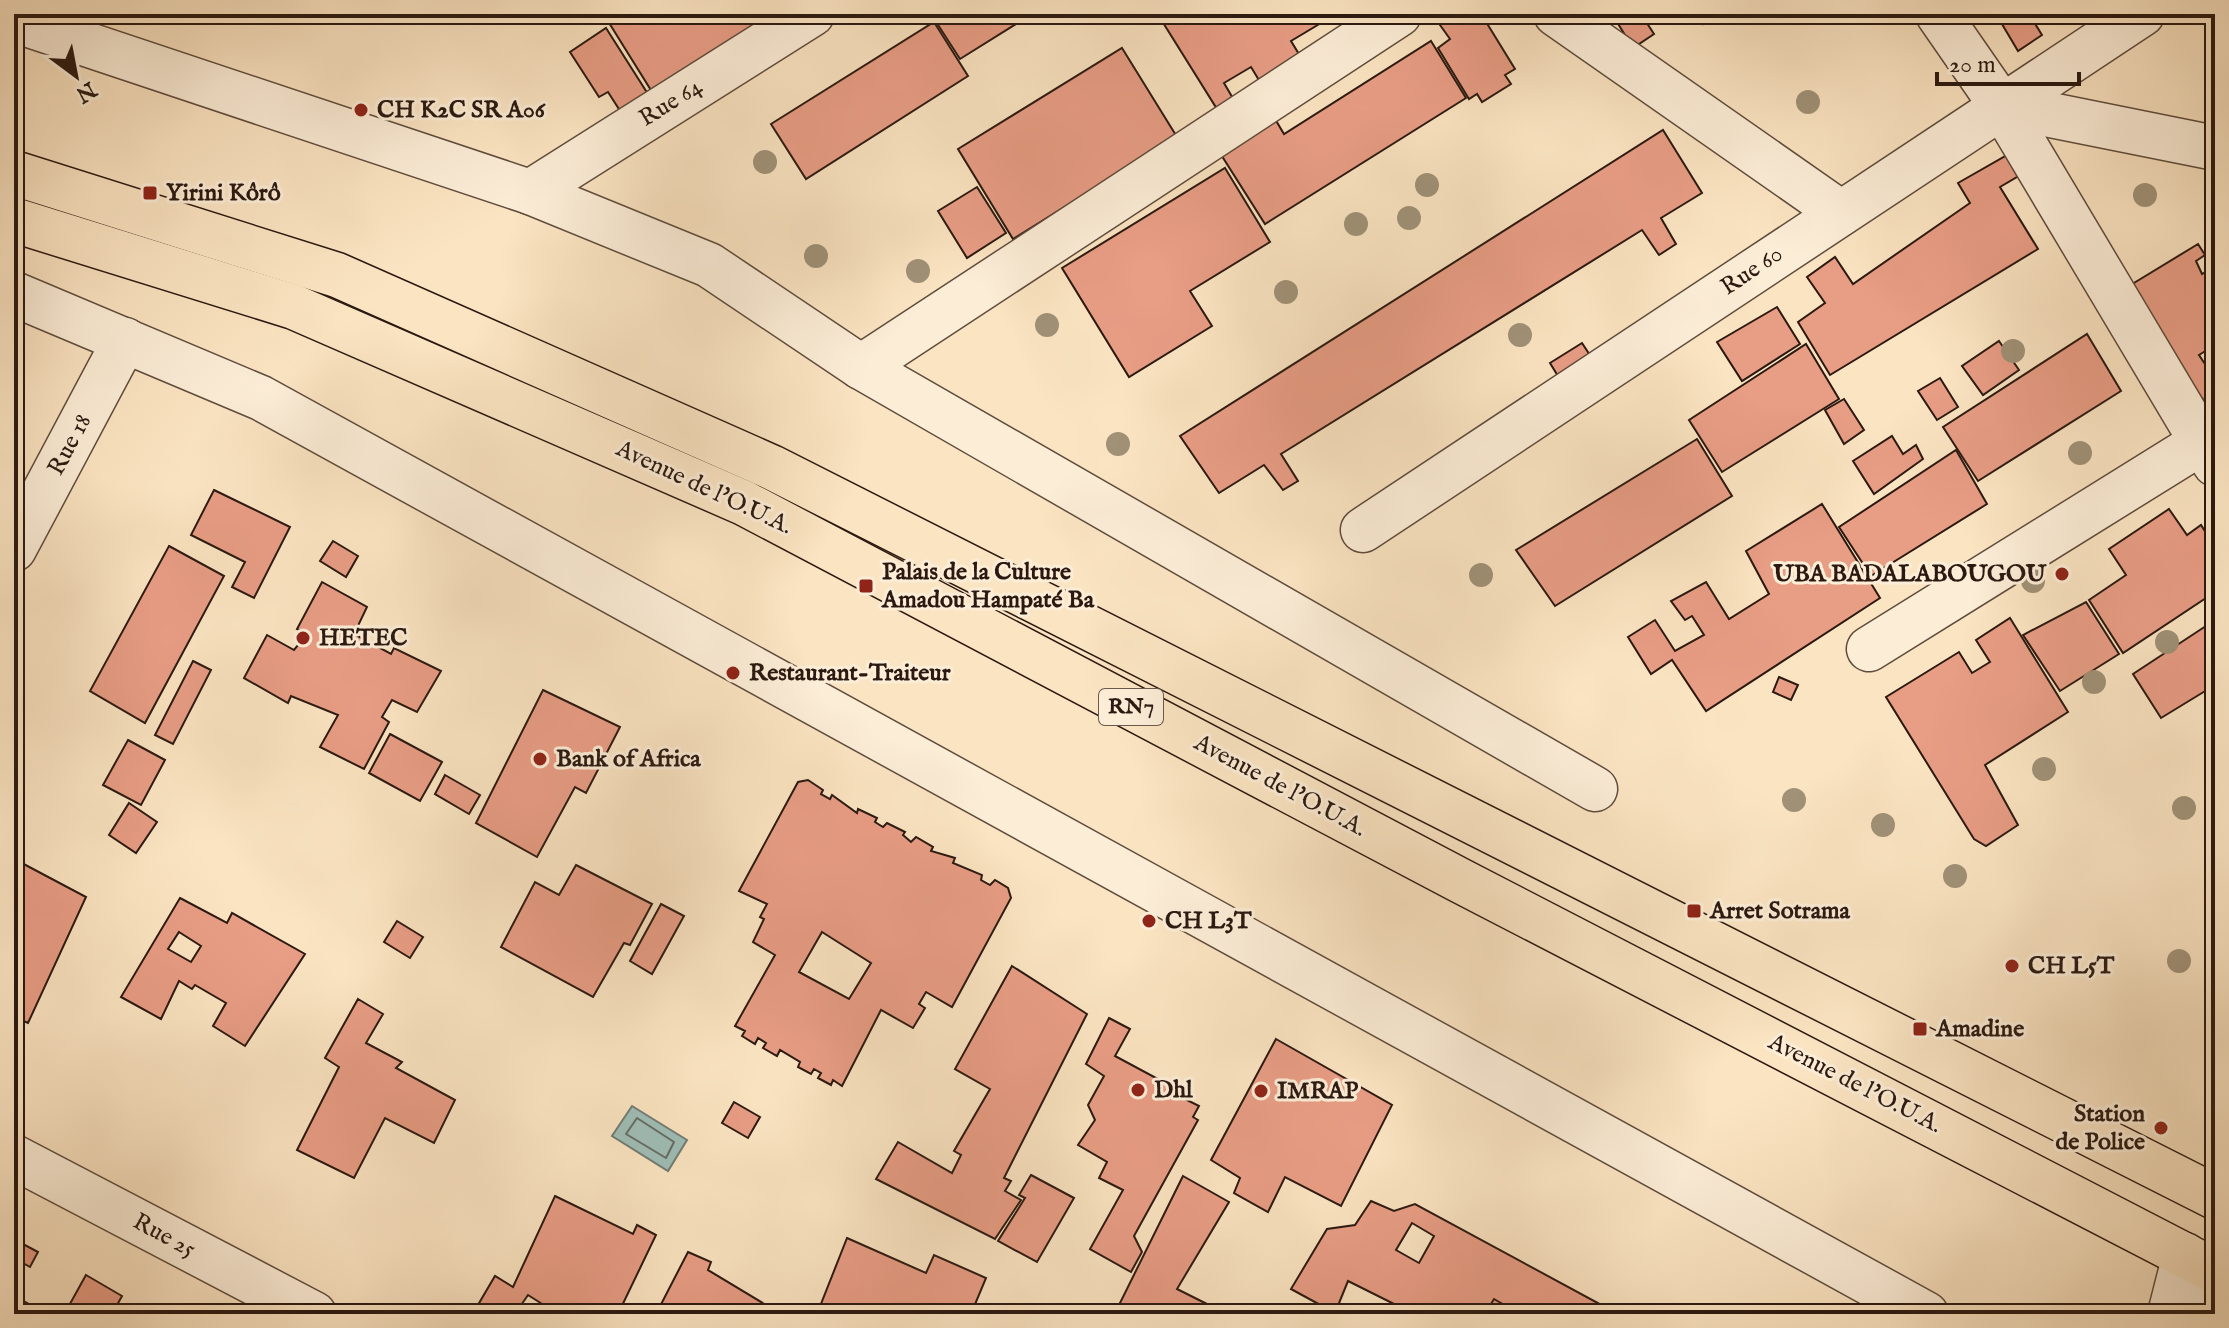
<svg xmlns="http://www.w3.org/2000/svg" width="2229" height="1328" viewBox="0 0 2229 1328" font-family="'IM FELL English',serif">
<style>
.water{fill:#9fbeb7;stroke:#717c75;stroke-width:2}
.lines{fill:none;stroke-linecap:round;stroke-linejoin:round}
.shore{stroke:#656c64;stroke-width:2}
.building{fill:#e89d85;stroke:#2b1911;stroke-width:2;fill-rule:evenodd}
.minor-casing{stroke:#5f4c3d;stroke-width:47}
.major-casing{stroke:#2b1911;stroke-width:47}
.minor{stroke:#fcedd7;stroke-width:44}
.major{stroke:#fbe4c2;stroke-width:44}
.tree{fill:#a09177}
.poi-dot{fill:#8f2418;stroke:#fcedd7;stroke-width:3}
.labels{text-anchor:middle;dominant-baseline:central;stroke-width:6;stroke-linejoin:round;paint-order:stroke}
.shield{fill:#fcedd7;stroke:#6a594c;stroke-width:2}
.shield-label{font-size:22px;font-weight:bold;fill:#2b1911}
.street-label{font-size:24px;fill:#2b1911;stroke:#fcedd7}
.poi-label{font-size:24px;font-weight:bold;fill:#2b1911;stroke:#fcedd7;text-anchor:start}
</style>
<rect width="100%" height="100%" fill="#fbe4c2"/>
<filter id="stains"><feTurbulence type="fractalNoise" baseFrequency=".0025" numOctaves="4"/><feColorMatrix values="0 0 0 0 .2 0 0 0 0 .09 0 0 0 0 .02 0 0 0 .5 -.17"/></filter>
<radialGradient id="worn" r=".72"><stop offset=".6" stop-color="#630" stop-opacity="0"/><stop offset="1" stop-color="#630" stop-opacity=".3"/></radialGradient>
<!-- water -->
<path class="water" d="M632,1106l55,34 -19,31 -56,-35z"/>
<g class="lines">
<!-- shore -->
<path class="shore" d="M637,1118l37,24 -8,16 -40,-24z"/>
</g>
<!-- building -->
<g class="building">
<path d="M611,14h157l6,9 -115,80 -53,-85z"/>
<path d="M931,14h101l-72,45z"/>
<path d="M1173,14h163l-45,27 14,23 -40,26 -14,-23 -27,16 14,24 -16,10 -60,-96z"/>
<path d="M1440,14h30l6,8 7,-5 32,52 -10,6 6,9 -29,18 -5,-8 -8,5 -31,-51 12,-9 -15,-21z"/>
<path d="M1612,14h29l13,20 -21,14z"/>
<path d="M1697,14h21l-15,10z"/>
<path d="M1996,14h33l13,21 -24,16z"/>
<path d="M2204,14h11v18z"/>
<path d="M934,22l34,54 -162,103 -35,-55z"/>
<path d="M606,28l47,74 -27,18 -18,-28 -9,5 -29,-45z"/>
<path d="M1431,41l35,57 -201,126 -45,-71 55,-34 9,15z"/>
<path d="M1122,48l55,89 -164,102 -55,-90z"/>
<path d="M1663,130l39,63 -41,25 15,26 -17,11 -17,-25 -361,224 17,27 -15,9 -19,-25 -45,28 -39,-57z"/>
<path d="M2016,150l11,21 -27,16 38,62 -208,126 -32,-53 27,-19 -18,-26 28,-20 18,27 117,-81 -12,-20z"/>
<path d="M1225,168l45,74 -80,49 22,35 -83,51 -67,-109z"/>
<path d="M977,187l29,46 -39,25 -29,-47z"/>
<path d="M2198,244l7,11 -9,6 6,13 13,-8v79l-16,10 16,24v14l-12,7 -74,-114z"/>
<path d="M1777,307l23,37 -58,37 -25,-39z"/>
<path d="M2087,334l34,57 -143,90 -35,-54z"/>
<path d="M1999,341l20,29 -36,25 -21,-29z"/>
<path d="M1582,343l15,23 -33,20 -14,-23z"/>
<path d="M1806,344l33,55 -117,73 -33,-52z"/>
<path d="M1940,378l18,29 -21,13 -19,-29z"/>
<path d="M1844,399l20,31 -20,14 -19,-34z"/>
<path d="M1892,436l11,18 13,-9 7,14 -49,35 -21,-33z"/>
<path d="M1697,439l35,57 -177,110 -39,-56z"/>
<path d="M1956,450l31,54 -116,72 -32,-49z"/>
<path d="M214,490l76,37 -36,71 -22,-11 13,-25 -54,-27z"/>
<path d="M1822,504l58,94 -174,113 -34,-51 -21,14 -23,-37 27,-17 20,31 29,-16 -12,-19 -7,4 -14,-19 35,-19 23,37 40,-25 -23,-43z"/>
<path d="M2169,509l18,26 14,-10 14,22v45l-92,61 -34,-53 37,-25 -17,-26z"/>
<path d="M333,541l25,15 -12,21 -26,-16z"/>
<path d="M169,546l55,30 -79,147 -55,-32z"/>
<path d="M322,582l45,25 -13,27 37,20 3,-6 47,23 -24,41 -25,-12 -10,17 7,5 -25,47 -44,-22 18,-32 -47,-19 -3,7 -44,-25 23,-43 27,15 13,-16 -10,-5z"/>
<path d="M2086,602l33,52 -59,37 -37,-56z"/>
<path d="M2010,618l58,94 -83,53 33,60 -32,21 -12,-7 -88,-142 73,-45 13,21 18,-11 -14,-22z"/>
<path d="M2215,620v65l-54,33 -28,-44z"/>
<path d="M193,661l18,9 -38,74 -18,-9z"/>
<path d="M1779,677l19,8 -7,15 -18,-8z"/>
<path d="M543,690l77,37 -34,66 -11,-6 -38,70 -61,-34z"/>
<path d="M390,734l52,28 -22,39 -51,-28z"/>
<path d="M128,740l37,20 -24,45 -38,-20z"/>
<path d="M445,775l35,20 -11,19 -34,-20z"/>
<path d="M808,780l15,10 -2,4 9,5 2,-4 25,18 1,-4 19,9 -2,4 8,5 4,-4 18,9 -2,3 8,7 5,-5 17,10 -2,4 24,7 -2,5 29,12 -1,5 9,5 5,-5 13,8 3,10 -59,109 -26,-15 -7,12 6,4 -12,20 -32,-18 -39,76 -9,-6 -2,5 -13,-7 3,-5 -7,-4 -3,5 -13,-7 2,-5 -20,-12 -3,6 -14,-8 3,-5 -8,-5 -3,6 -13,-8 3,-5 -10,-5 40,-71 -22,-13 11,-23 -4,-2 7,-13 -28,-13 59,-109zM822,932l49,31 -22,36 -50,-27z"/>
<path d="M129,803l28,19 -21,31 -27,-18z"/>
<path d="M18,861l68,36 -58,126 -14,-6v-150z"/>
<path d="M576,865l76,39 -22,41 -6,-2 -31,54 -92,-50 34,-65 24,13z"/>
<path d="M180,898l47,25 5,-10 73,41 -60,92 -32,-20 13,-23 -31,-18 -3,4 -13,-8 -18,38 -40,-22zM179,932l22,14 -10,16 -23,-13z"/>
<path d="M661,904l23,12 -32,58 -22,-13z"/>
<path d="M397,921l26,16 -13,21 -26,-16z"/>
<path d="M1012,966l75,48 -83,164 7,3 -6,10 16,9 -26,39 -119,-60 22,-37 54,31 9,-18 -7,-4 36,-62 -35,-20z"/>
<path d="M358,999l25,15 -17,29 36,19 -6,6 59,32 -21,43 -49,-25 -31,60 -57,-28 42,-83 -14,-9z"/>
<path d="M1109,1018l21,11 -15,27 56,30 -4,4 32,16 -6,11 5,3 -64,116 8,16 -11,20 -41,-23 33,-59 -24,-12 8,-16 -29,-17 17,-25 -7,-15 16,-29 -18,-12z"/>
<path d="M1276,1039l116,66 -51,101 -56,-29 -17,35 -34,-19 6,-15 -29,-18z"/>
<path d="M734,1102l26,15 -12,21 -26,-15z"/>
<path d="M1031,1175l43,23 -37,64 -39,-21 27,-43 -6,-3z"/>
<path d="M1183,1176l46,26 -52,87 50,25h-96l-13,-7z"/>
<path d="M555,1196l78,38 4,-9 19,10 -38,79h-60l-30,-19 -13,19h-33l-7,-4 20,-34 18,11z"/>
<path d="M1371,1201l23,10 21,-7 203,110h-37l-8,-5 -2,5h-157l-66,-33 -13,32 -44,-24 36,-60 28,-4zM1412,1223l22,13 -15,27 -23,-13z"/>
<path d="M847,1238l79,35 8,-18 52,23 -15,36h-154z"/>
<path d="M21,1243l17,9 -8,15 -16,-9z"/>
<path d="M688,1252l23,10 -3,8 73,44h-125z"/>
<path d="M86,1275l36,21 -10,18 -46,-3z"/>
<path d="M14,1296l33,18h-33z"/>
<path d="M1494,1299l26,15h-35z"/>
</g>
<g class="lines">
<defs>
<g id="minor">
<path d="M1556,14l285,199"/>
<path d="M1938,14l63,91 214,359"/>
<path d="M14,20l516,172 179,73 152,102 734,422"/>
<path d="M2001,105l214,43"/>
<path d="M530,192l282,-178"/>
<path d="M14,294l247,104 1665,916"/>
<path d="M861,367l538,-353"/>
<path d="M1363,530l779,-516"/>
<path d="M14,549l111,-209"/>
<path d="M1869,649l346,-215"/>
<path d="M14,1157l300,157"/>
<path d="M2170,1314l15,-59"/>
<path d="M2202,1314l13,-15"/>
</g>
<g id="major">
<path d="M14,173l323,102 434,192 1444,730"/>
<path d="M14,220l280,87 450,196 717,378 754,390"/>
</g>
</defs>
<!-- minor casing -->
<use href="#minor" class="minor-casing"/>
<!-- major casing -->
<use href="#major" class="major-casing"/>
<!-- minor -->
<use href="#minor" class="minor"/>
<!-- major -->
<use href="#major" class="major"/>
</g>
<!-- trees -->
<g class="tree">
<circle cx="1808" cy="102" r="12"/>
<circle cx="765" cy="162" r="12"/>
<circle cx="1427" cy="185" r="12"/>
<circle cx="2145" cy="195" r="12"/>
<circle cx="1409" cy="218" r="12"/>
<circle cx="1356" cy="224" r="12"/>
<circle cx="816" cy="256" r="12"/>
<circle cx="918" cy="271" r="12"/>
<circle cx="1286" cy="292" r="12"/>
<circle cx="1047" cy="325" r="12"/>
<circle cx="1520" cy="335" r="12"/>
<circle cx="2013" cy="351" r="12"/>
<circle cx="1118" cy="444" r="12"/>
<circle cx="2080" cy="453" r="12"/>
<circle cx="1481" cy="575" r="12"/>
<circle cx="2033" cy="581" r="12"/>
<circle cx="2167" cy="642" r="12"/>
<circle cx="2094" cy="682" r="12"/>
<circle cx="2044" cy="769" r="12"/>
<circle cx="1794" cy="800" r="12"/>
<circle cx="2184" cy="808" r="12"/>
<circle cx="1883" cy="825" r="12"/>
<circle cx="1955" cy="876" r="12"/>
<circle cx="2179" cy="961" r="12"/>
</g>
<!-- markers -->
<g class="poi-dot">
<circle cx="361" cy="110" r="8"/>
<rect x="142" y="185" width="16" height="16" rx="4"/>
<circle cx="2062" cy="574" r="8"/>
<rect x="858" y="578" width="16" height="16" rx="4"/>
<circle cx="303" cy="638" r="8"/>
<circle cx="733" cy="673" r="8"/>
<circle cx="540" cy="759" r="8"/>
<rect x="1686" y="903" width="16" height="16" rx="4"/>
<circle cx="1149" cy="921" r="8"/>
<circle cx="2012" cy="966" r="8"/>
<rect x="1912" y="1021" width="16" height="16" rx="4"/>
<circle cx="1138" cy="1090" r="8"/>
<circle cx="1261" cy="1091" r="8"/>
<circle cx="2161" cy="1128" r="8"/>
</g>
<g class="labels">
<!-- shield labels -->
<rect class="shield" x="1099" y="689" width="64" height="36" rx="6"/>
<g class="shield-label">
<text x="1131" y="707">RN7</text>
</g>
<!-- street labels -->
<g class="street-label">
<text transform="translate(671 103) rotate(-32)">Rue 64</text>
<text transform="translate(1752 271) rotate(-34)">Rue 60</text>
<text transform="translate(70 445) rotate(-62)">Rue 18</text>
<text transform="translate(704 488) rotate(25)">Avenue de l'O.U.A.</text>
<text transform="translate(1280 786) rotate(28)">Avenue de l'O.U.A.</text>
<text transform="translate(1855 1084) rotate(27)">Avenue de l'O.U.A.</text>
<text transform="translate(164 1236) rotate(28)">Rue 25</text>
</g>
<!-- poi labels -->
<g class="poi-label">
<text x="377" y="110">CH K2C SR A06</text>
<text x="166" y="193">Yirini Kôrô</text>
<text x="882" y="572">Palais de la Culture<tspan x="882" dy="28">Amadou Hampaté Ba</tspan></text>
<text x="2046" y="574" text-anchor="end">UBA BADALABOUGOU</text>
<text x="319" y="638">HETEC</text>
<text x="749" y="673">Restaurant-Traiteur</text>
<text x="556" y="759">Bank of Africa</text>
<text x="1710" y="911">Arret Sotrama</text>
<text x="1165" y="921">CH L3T</text>
<text x="2028" y="966">CH L5T</text>
<text x="1936" y="1029">Amadine</text>
<text x="1154" y="1090">Dhl</text>
<text x="1277" y="1091">IMRAP</text>
<text x="2145" y="1114" text-anchor="end">Station<tspan x="2145" dy="28">de Police</tspan></text>
</g>
</g>
<!-- margin -->
<rect width="2229" height="1328" fill="none" stroke="#fbe4c2" stroke-width="48"/>
<rect x="16" y="16" width="2197" height="1296" fill="none" stroke="#2b1911" stroke-width="4"/>
<rect x="24" y="24" width="2181" height="1280" fill="none" stroke="#2b1911" stroke-width="2"/>
<!-- north arrow -->
<g transform="translate(76 76) rotate(148)" stroke="#fcedd7" stroke-width="6" paint-order="stroke">
<path d="M0-6L14 30L0 20L-14 30Z" fill="#2b1911"/>
<text y="-12" font-size="22" font-weight="bold" text-anchor="middle" fill="#2b1911">N</text>
</g>
<!-- scale -->
<path d="M1937 72v12h142v-12" fill="none" stroke="#2b1911" stroke-width="4"/>
<text x="1949" y="72" font-size="24" fill="#2b1911" stroke="#fcedd7" stroke-width="6" paint-order="stroke">20 m</text>
<rect width="100%" height="100%" filter="url(#stains)"/>
<rect width="100%" height="100%" fill="url(#worn)"/>
</svg>
